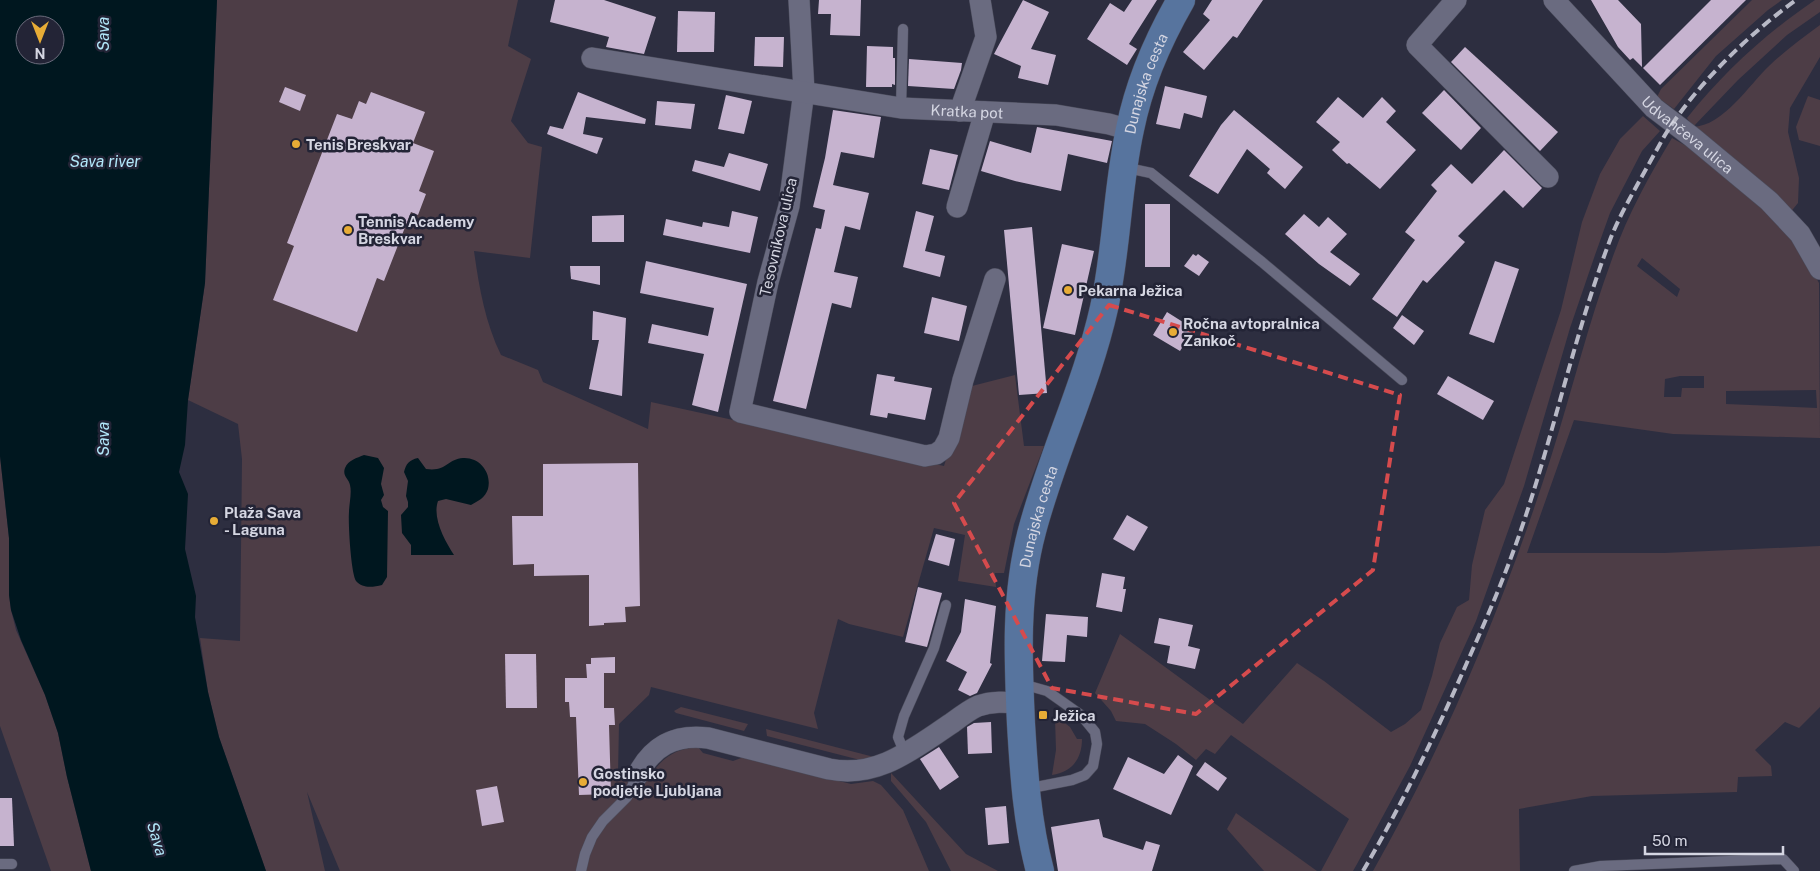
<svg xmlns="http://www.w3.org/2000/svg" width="1820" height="871" viewBox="0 0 1820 871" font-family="'Public Sans',sans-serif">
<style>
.green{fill:#4d3d46;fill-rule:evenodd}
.water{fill:#00171f;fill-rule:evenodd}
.building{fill:#c6b3cf}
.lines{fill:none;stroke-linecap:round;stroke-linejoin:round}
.lane-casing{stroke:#4b4c5b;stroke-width:11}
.street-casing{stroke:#4b4c5b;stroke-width:22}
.secondary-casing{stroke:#4b4c5b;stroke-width:29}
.lane{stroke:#6a6b80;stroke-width:10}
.street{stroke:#6a6b80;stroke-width:21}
.secondary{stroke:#57749e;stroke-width:28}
.rail{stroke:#b8b9c6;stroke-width:4;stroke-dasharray:10 5;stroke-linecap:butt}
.marked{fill:none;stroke:#d64b4d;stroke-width:4;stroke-dasharray:10 6;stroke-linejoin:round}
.poi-dot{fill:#e7ac36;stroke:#232436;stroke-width:2}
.labels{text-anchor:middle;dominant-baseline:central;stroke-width:5;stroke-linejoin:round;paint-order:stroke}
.street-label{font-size:15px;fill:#d5d6e2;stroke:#232436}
.poi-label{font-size:15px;font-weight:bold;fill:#d5d6e2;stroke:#232436;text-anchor:start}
.water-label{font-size:16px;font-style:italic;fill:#b2e7f9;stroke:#232436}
</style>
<rect width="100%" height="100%" fill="#2d2e40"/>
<!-- green -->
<g class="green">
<path d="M217,0h301l-10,46 23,13 -20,62 17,22 14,4 -12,111 -56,-7c5,36 11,71 27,104l37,15 5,12 105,47 3,-27 293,64 24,-79 47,-12 9,71h20l-30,78 -10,49h-9l1,14 -38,-6 7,-46 -31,-7 -31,109 -54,-13 -11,-5 -24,94 4,16 -167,-42 -2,8 -30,29 -1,51 15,7 7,-13 12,5c10,-17 26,-26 46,-27l5,6 30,8 11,-4 107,27 22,-3 8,4 22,25 26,61h-589l-33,-79 18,79h-59l-47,-134 -11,-45 -8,-54 40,3 2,-182 -4,-35 -50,-24 17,-117z"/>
<path d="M1752,0h30l-14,10 -52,46 -42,53 -17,-12 4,-8z"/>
<path d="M1815,0h5v12l-33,23 -49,45 -45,47c30,-1 56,-42 76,-61 16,-15 33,-28 51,-41v32l-30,51 -2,24 11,46 -1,25 -9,11 -96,-87 -6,-9c38,-47 78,-84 128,-118z"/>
<path d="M1808,96l12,4v46l-21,-6 -3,-13z"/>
<path d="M1643,116l17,15 -18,20 -32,62 -15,42 -25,73 -46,158 -48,135 -66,145 -53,98 -4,7h-32l28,-52 -118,-84 -16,19 -9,-5 -10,11 -20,-16 -31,-20 -29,-3 -5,-10 -16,-18 25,-59 123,90 54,-61 27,18 67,51 14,-8 16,-14 11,-34 8,-33 17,-36 12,-7 3,-35 13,-55 19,-26 57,-174 21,-88 18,-48 20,-35z"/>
<path d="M1672,138l34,19 38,30 58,65 17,31 1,155 -147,-4 -99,-14 -47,133h137l156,-7v161l-21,21 -14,-6 -30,28 16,16 1,10 -34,1 -1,15 -145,4 -73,13 1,62h-147c74,-131 132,-270 178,-414 21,-66 37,-133 61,-198 15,-43 37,-83 60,-121zM1642,258l38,31 -3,8 -40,-31zM1680,376h24v12h-22l-1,9h-17l1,-18zM1816,390l1,18 -91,-4v-13z"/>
<path d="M0,456l9,82v57l2,15 5,20 29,65 13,38 9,44 24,94h-40l-51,-145z"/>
<path d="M681,707l67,17 -4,7 -68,-18 -2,-2z"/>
<path d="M1057,717l13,10 7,12h5c0,20 -10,33 -30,36l4,-25 -1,-32z"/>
<path d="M766,729l108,28 -10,4 -97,-25z"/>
<path d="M891,773l75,81 32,17h-47l-25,-49 -35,-41z"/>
<path d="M1236,813l81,58h-53l-37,-42z"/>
</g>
<!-- water -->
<g class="water">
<path d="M0,0h217l-12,283 -17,117 -3,45 -6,27 9,22 -3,55 11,47 -1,21 13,75 11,45 47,134h-175l-24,-94 -9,-44 -13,-38 -24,-55 -10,-30 -2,-15v-57l-9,-82zM25,25h30v30h-30z"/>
<path d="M364,455l14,3 6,10 -3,16 3,11 -3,5 2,7 5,4 -1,66 -5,8c-9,2 -19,4 -26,-4 -5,-8 -8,-57 -7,-69 0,-7 3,-19 1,-27 -1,-6 -8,-9 -5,-17 3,-8 12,-10 19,-13z"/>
<path d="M418,458l8,11c21,3 21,-10 37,-11 17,-1 29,15 25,31 -3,9 -10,12 -17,16l-25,-6 -8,2c-6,17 7,40 16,54h-43v-10l-9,-12 -1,-18 7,-8v-5l-2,-6 2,-15 -4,-9c2,-8 5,-12 14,-14z"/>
</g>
<!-- building -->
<g class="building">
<path d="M555,0h49l52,17 -12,37 -38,-7 3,-10 -59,-15z"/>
<path d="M819,0h42l-1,36 -30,-1 1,-21h-13z"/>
<path d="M1023,0l26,12 -18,37 25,6 -8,30 -30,-7 3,-12 -27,-12z"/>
<path d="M1132,0h25l-28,44 8,5 -10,16 -40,-26 23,-36 14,9z"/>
<path d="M1212,0h51l-26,38 -4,-2 -29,34 -21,-18 27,-32 -7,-6z"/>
<path d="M1591,0h27l23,24 1,43 -9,-9 -3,2 -12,-13z"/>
<path d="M1711,0h35l-86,85 -17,-17z"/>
<path d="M678,11l37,1 -1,40h-37z"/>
<path d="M755,37h29l-1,30 -29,-1z"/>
<path d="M867,46l26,1v11h2v27l-3,-1v3h-26z"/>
<path d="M1465,47l93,85 -18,19 -89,-89z"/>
<path d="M909,59l53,4 -1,7 -7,19 -46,-3z"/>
<path d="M1165,86l42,10 -5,22 -18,-5 -4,16 -24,-5z"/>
<path d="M285,87l21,8 -6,16 -21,-9z"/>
<path d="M1444,90l37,38 -20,22 -39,-37z"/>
<path d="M371,92l54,20 -12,31 21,8 -15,40 7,3 -8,21 -7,-3 -27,69 -7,-3 -20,54 -84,-32 21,-54 -7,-3 50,-129 15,5 7,-18 7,3z"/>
<path d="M578,92l68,27 -1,5 -59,-7 -3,17 20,4 -6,16 -50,-20 3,-8 13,3z"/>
<path d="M726,95l26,6 -8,33 -26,-5z"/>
<path d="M1338,97l25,21 19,-21 14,14 -10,11 30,28 -36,39 -31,-26 -2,1 -15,-14 8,-8 -24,-20z"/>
<path d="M657,101l38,3 -4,25 -36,-4z"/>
<path d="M833,110l48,7 -7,41 -33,-6 -8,33 36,8 -9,37 -15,-4 -11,46 24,5 -7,31 -19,-5 -26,106 -33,-8 43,-173 5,1 4,-19 -12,-3 12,-49z"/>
<path d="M1234,110l69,57 -18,22 -18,-16 3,-4 -23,-20 -29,45 -29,-18 32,-51z"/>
<path d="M1037,127l75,14 -5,22 -39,-9 -7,37 -46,-10 -34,-10 9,-30 41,12z"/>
<path d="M930,149l28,6 -9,35 -27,-6z"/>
<path d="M1504,150l38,38 -19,20 -19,-18 -46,46 7,6 -38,41 -4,-3 -26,37 -25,-18 43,-59 -10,-8 32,-41 -6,-6 20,-21 21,20z"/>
<path d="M729,153l39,11 -8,27 -68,-20 3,-11 29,7z"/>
<rect x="1145" y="204" width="25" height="63"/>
<path d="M732,211l26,6 -8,36 -87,-18 3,-16 36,8 1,-5 26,5z"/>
<path d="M916,211l18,5 -9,35 20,5 -5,21 -37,-10z"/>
<path d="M1304,214l15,13 9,-10 19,17 -17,18 30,22 -10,12 -31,-22 -34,-30z"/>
<path d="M624,215v27h-32v-26z"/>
<path d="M1032,227l15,166 -28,2 -15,-165z"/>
<path d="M1062,244l32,7 -19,84 -32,-7z"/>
<path d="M1193,254l3,2 2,-2 11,8 -10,14 -15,-10z"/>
<path d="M646,261l101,23 -29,128 -26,-7 12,-51 -56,-11 4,-19 56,12 6,-28 -74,-15z"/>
<path d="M1495,261l24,8 -25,74 -25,-9z"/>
<path d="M570,266h30v19l-29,-6z"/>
<path d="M932,297l35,9 -8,35 -35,-8z"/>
<path d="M593,311l33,7 -4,78 -33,-7 10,-49h-7z"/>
<path d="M1167,312l27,17 -14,22 -27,-16z"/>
<path d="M1402,315l22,16 -10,14 -21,-17z"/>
<path d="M877,374l18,3 -1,4 38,7 -7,32 -37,-7 -1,5 -17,-3z"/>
<path d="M1448,376l46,25 -11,19 -46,-26z"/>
<path d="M638,463l2,143 -15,1 1,15 -22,1v2l-15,1v-51l-55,1v-12l-21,1 -1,-49h31v-52z"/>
<path d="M1127,515l21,12 -14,24 -21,-12z"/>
<path d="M936,534l19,5 -6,27 -21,-6z"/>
<path d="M1102,573l23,4 -2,12h3l-4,23 -26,-5z"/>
<path d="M918,587l24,6 -15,54 -22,-5z"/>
<path d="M965,599l31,7 -6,57 2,1 -15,29 -7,3 -12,-6 9,-18 -21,-11 15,-29z"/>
<path d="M1046,614l42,3 -1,20 -20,-2 -2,27 -23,-1z"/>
<path d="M1159,618l34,7 -5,21 12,3 -5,20 -28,-6 3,-17 -16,-3z"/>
<path d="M505,654h31l1,54h-31z"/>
<path d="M615,657v16h-11v35h10l1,17h-6l2,69 -32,1 -3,-78h-6l-1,-15h-4v-24h22l-1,-14h5v-6z"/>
<path d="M991,722l1,31 -24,1 -1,-27 7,-4z"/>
<path d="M939,747l20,30 -19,13 -20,-31z"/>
<path d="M1178,755l15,11 -22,49 -58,-26 15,-32 36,17z"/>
<path d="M1205,762l22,16 -9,13 -22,-16z"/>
<path d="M497,786l7,36 -22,4 -6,-36z"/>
<path d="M0,798h12l2,48h-14z"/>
<path d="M1006,806l3,37 -21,2 -3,-37z"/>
<path d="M1099,819l4,18 40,13 3,-9 14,4 -8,26h-94l-7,-44z"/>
</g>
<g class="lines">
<defs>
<g id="lane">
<path d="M901,108l2,-79"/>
<path d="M1123,172l14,-2 14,3 111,89 140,118"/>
<path d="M1022,684l25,7 34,24 14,17 2,12 -4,22 -8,9 -13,5 -46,9"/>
<path d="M905,754l-7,-17 6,-21 30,-68 12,-43"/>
<path d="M0,864h12"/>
<path d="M581,871l4,-17 7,-17 11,-16 24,-24 10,-21"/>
<path d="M1574,871l27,-5 182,-7 11,12"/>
</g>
<g id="street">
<path d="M799,0l5,91 -15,115 -21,76 -28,130 185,44 11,-2 7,-5 6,-11 14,-58 32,-101"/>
<path d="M1456,0l-39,45 131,132"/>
<path id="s1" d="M1554,0l100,108 38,29 77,64 31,33 20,35"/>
<path id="s2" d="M592,58l309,50 155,7 53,9 21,6"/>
<path d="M960,111l26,-74 -6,-37"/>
<path d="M957,207l28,-95"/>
<path d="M637,776c15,-30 37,-42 71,-38l121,31c49,10 85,-21 123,-46 8,-6 17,-13 26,-17 14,-5 28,-4 42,-3"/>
</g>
<g id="secondary">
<path id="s3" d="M1040,871c-13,-49 -16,-97 -19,-147 -3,-65 -6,-130 11,-193 20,-76 55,-147 72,-223 13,-59 13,-120 26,-179 9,-45 28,-89 51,-129"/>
</g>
</defs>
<!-- lane casing -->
<use href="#lane" class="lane-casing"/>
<!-- street casing -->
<use href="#street" class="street-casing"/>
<!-- secondary casing -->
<use href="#secondary" class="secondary-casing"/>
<!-- lane -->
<use href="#lane" class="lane"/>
<!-- street -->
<use href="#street" class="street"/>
<!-- secondary -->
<use href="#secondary" class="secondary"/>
<!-- rail -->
<path class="rail" d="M1363,871c40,-68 74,-140 106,-213 21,-47 41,-94 57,-143 30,-91 50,-185 84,-275 8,-21 20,-42 31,-62 8,-14 16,-29 24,-43 32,-51 83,-100 131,-135"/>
</g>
<!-- marked area -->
<path class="marked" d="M1109,305l291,90 -27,175 -177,144 -144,-26 -98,-185z"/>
<!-- markers -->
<g class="poi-dot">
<circle cx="296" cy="144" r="5"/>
<circle cx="348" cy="230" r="5"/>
<circle cx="1068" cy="290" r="5"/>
<circle cx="1173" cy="332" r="5"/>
<circle cx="214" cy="521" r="5"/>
<rect x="1038" y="710" width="10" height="10" rx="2.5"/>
<circle cx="583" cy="782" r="5"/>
</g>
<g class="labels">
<!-- street labels -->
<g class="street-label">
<text stroke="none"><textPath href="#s3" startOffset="806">Dunajska cesta</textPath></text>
<text stroke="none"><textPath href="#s2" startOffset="379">Kratka pot</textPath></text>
<text stroke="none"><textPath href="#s1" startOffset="190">Udvančeva ulica</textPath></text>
<text transform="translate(778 237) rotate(-77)">Tesovnikova ulica</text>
<text stroke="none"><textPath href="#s3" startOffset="358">Dunajska cesta</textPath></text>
</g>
<!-- poi labels -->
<g class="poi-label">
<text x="306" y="144">Tenis Breskvar</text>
<text x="358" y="221">Tennis Academy<tspan x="358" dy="17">Breskvar</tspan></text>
<text x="1078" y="290">Pekarna Ježica</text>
<text x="1183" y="323">Ročna avtopralnica<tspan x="1183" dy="17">Zankoč</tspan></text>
<text x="224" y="512">Plaža Sava<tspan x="224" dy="17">- Laguna</tspan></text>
<text x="1053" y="715">Ježica</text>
<text x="593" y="773">Gostinsko<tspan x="593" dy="17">podjetje Ljubljana</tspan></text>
</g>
<!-- water labels -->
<g class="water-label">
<text transform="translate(103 34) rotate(-90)">Sava</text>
<text x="105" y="161">Sava river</text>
<text transform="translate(103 439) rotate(-90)">Sava</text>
<text transform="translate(157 839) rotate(73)">Sava</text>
</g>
</g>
<!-- north arrow -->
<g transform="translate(40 40) rotate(180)"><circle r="24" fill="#232436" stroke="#6a6b7b"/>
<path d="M0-4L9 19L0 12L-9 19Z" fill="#e7ac36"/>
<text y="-8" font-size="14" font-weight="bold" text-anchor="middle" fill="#d5d6e2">N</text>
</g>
<!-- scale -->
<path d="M1645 846v8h138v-8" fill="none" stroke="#d5d6e2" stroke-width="2.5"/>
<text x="1652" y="846" font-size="15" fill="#d5d6e2" stroke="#232436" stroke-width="4" paint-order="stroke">50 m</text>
</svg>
